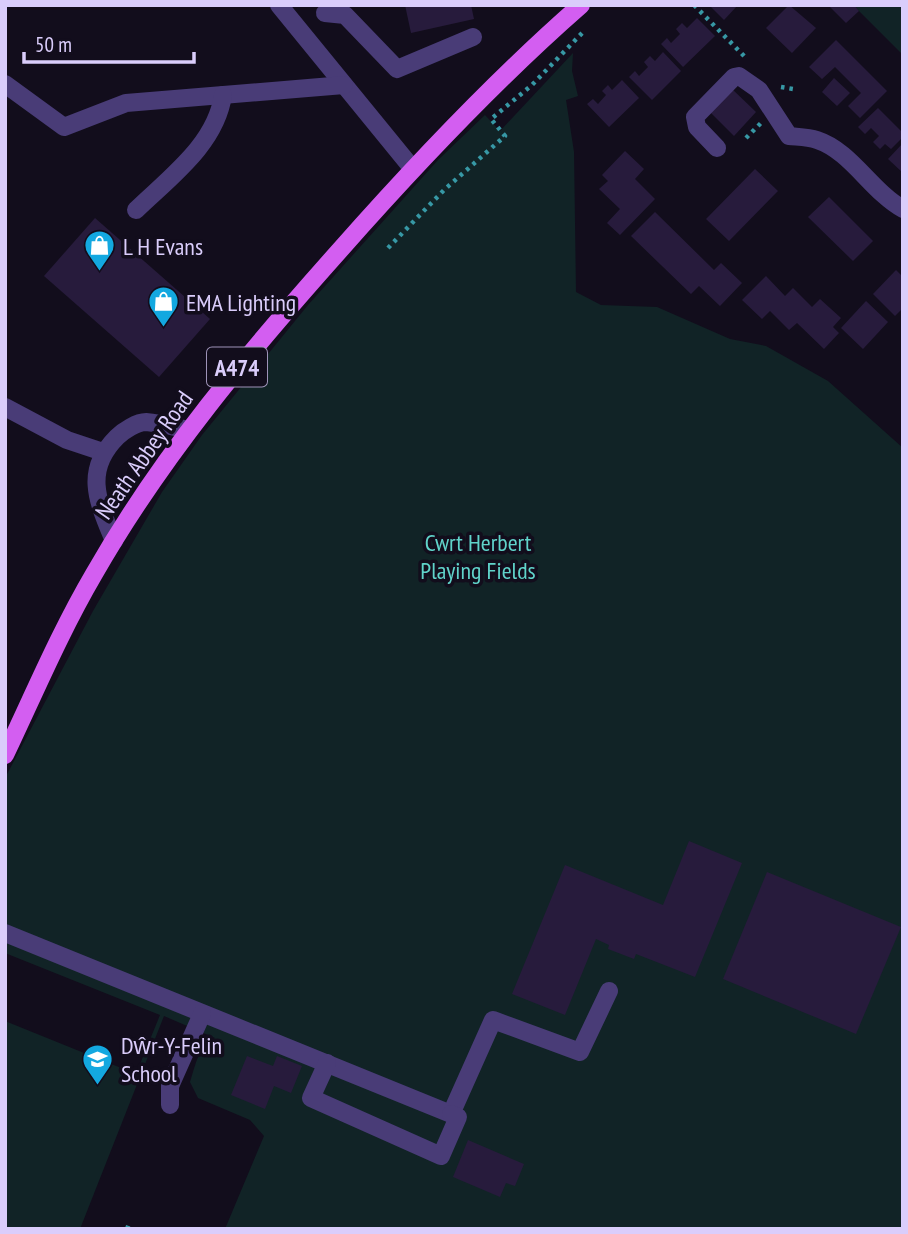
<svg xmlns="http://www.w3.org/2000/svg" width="908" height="1234" viewBox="0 0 908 1234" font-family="'PT Sans Narrow',sans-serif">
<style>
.green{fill:#112326}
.building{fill:#271b3c}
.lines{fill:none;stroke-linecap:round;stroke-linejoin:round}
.path{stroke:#3798a5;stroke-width:4.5;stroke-dasharray:3.5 5;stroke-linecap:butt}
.minor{stroke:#493c77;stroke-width:18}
.major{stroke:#d35ef1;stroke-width:18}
.labels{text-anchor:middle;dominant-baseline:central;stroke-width:7;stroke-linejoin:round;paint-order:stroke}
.shield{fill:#120d1c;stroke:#9e93b8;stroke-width:2}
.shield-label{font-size:23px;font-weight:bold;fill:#dacdfb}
.poi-label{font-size:24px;fill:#dacdfb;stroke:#120d1c;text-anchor:start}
.street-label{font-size:24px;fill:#dacdfb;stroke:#120d1c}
.park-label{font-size:24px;fill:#60d3ca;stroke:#120d1c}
</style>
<rect width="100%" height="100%" fill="#120d1c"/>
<!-- green -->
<g class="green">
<path d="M854,5h49v50l-44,-44z"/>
<path d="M573,53l-1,18 6,25 -12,4 8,52 2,140 25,13 56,2 73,32 36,7 62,35 75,67v781h-678l39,-93 -14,-16 -52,-22 -8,-16c6,-18 8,-35 25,-44l-51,-22 -84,213h-75v-208l131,53 24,-59 -155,-62v-175l88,-167 69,-119 40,-57 106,-130 130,-145 47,-45 15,16z"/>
</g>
<!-- building -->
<g class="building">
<path d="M405,5h66l3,14 -63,14z"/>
<path d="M709,5h29l-14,15z"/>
<path d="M789,5l27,23 -24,25 -26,-25z"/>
<path d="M828,5h26l5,6 -13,12z"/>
<path d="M697,18l18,18 -32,31 -22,-23 6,-6 4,5 9,-9 -4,-5 6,-6 5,5z"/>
<path d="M836,40l51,51 -27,27 -12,-12 13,-13 -26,-26 -13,12 -13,-12z"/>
<path d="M663,52l18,19 -29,29 -23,-23 6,-6 4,5 9,-9 -4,-5 6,-6 5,5z"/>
<path d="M834,78l16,15 -13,13 -15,-14z"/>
<path d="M622,80l17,18 -30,29 -22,-23 6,-5 5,5 8,-9 -4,-4 6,-6 4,5z"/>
<path d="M731,88l25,24 -22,24 -25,-25z"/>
<path d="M878,108l25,25v4l-12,12 -6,-5 -5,5 -7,-7 6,-6 -8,-8 -6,6 -7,-7z"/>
<path d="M903,143v30l-15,-14z"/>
<path d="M625,151l19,18 -9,10 20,20 -35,36 -13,-12 13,-14 -21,-20 9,-8 -6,-6z"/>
<path d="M755,169l23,22 -49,50 -23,-22z"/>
<path d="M829,197l44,44 -20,20 -45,-44z"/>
<path d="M655,212l59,58 7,-7 21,20 -22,23 -21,-20 -8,8 -60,-58z"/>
<path d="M95,218l115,101 -51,58 -115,-101z"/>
<path d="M896,270l7,7v31l-8,8 -22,-22z"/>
<path d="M766,276l19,20 8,-8 19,19 8,-8 21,19 -8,9 6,6 -15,16 -27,-26 -8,7 -19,-19 -8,8 -20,-19z"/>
<path d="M866,301l22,21 -25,27 -22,-21z"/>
<path d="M689,841l53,22 -47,114 -59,-23 -2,5 -26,-10 1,-4 -13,-6 -31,76 -53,-21 53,-129 98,40z"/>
<path d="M767,872l134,55 -45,107 -133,-55z"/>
<path d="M247,1056l26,10 4,-10 25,10 -11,27 -17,-7 -9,23 -34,-14z"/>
<path d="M468,1140l56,24 -9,22 -9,-3 -6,14 -47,-20z"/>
</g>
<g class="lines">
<!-- path -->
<g class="path">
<path d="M694,5l51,52"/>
<path d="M781,87l12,2"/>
<path d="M746,138l15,-15"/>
<path d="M388,248l56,-58 61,-54 -14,-17 41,-34 53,-55"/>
<path d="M127,1229l3,-8"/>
</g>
<!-- minor -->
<g class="minor">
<path d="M279,5l133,163"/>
<path d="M325,13l20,2 52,54 76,-32"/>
<path d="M5,84l59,43 62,-24 218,-18"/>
<path d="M717,148l-20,-21 -2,-10 39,-40 5,-1 20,14 30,46c9,1 19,1 28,4 34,11 54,51 86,69"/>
<path d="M136,210c34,-33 80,-66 87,-115"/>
<path d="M5,407l62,33 36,12"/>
<path d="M114,541c-16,-39 -31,-70 3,-104 6,-6 20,-15 29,-15 14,1 29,5 43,8"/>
<path d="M5,933l446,181 42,-94 87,32 29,-61"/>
<path d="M327,1063l-16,35 130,58 17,-39 -7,-3"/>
<path d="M170,1105v-19l32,-72"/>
</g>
<!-- major -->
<path class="major" d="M5,755c29,-61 55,-123 89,-181 68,-119 155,-222 246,-324 76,-86 154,-169 241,-245"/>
</g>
<!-- icons -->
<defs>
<symbol id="shop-pin" viewBox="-11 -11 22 30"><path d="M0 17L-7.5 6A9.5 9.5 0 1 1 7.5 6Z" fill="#13a8e0" stroke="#120d1c"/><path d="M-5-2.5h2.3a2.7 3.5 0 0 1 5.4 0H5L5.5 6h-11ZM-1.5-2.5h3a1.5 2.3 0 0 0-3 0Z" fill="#fff"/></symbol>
<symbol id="school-pin" viewBox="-11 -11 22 30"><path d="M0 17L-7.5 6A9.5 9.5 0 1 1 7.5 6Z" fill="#13a8e0" stroke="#120d1c"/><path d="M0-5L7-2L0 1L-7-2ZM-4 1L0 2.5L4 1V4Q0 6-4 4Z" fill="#fff"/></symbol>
</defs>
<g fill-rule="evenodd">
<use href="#shop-pin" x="82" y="228" width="35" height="47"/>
<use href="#shop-pin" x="146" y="284" width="35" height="47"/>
<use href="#school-pin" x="80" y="1042" width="35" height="47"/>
</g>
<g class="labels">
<!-- shield labels -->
<rect class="shield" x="207" y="347.5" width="60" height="39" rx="5"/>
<g class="shield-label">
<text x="237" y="367">A474</text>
</g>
<!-- poi labels -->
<g class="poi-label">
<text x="123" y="246">L H Evans</text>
<text x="186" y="302">EMA Lighting</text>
<text x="121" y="1045">Dŵr-Y-Felin<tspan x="121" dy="28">School</tspan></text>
</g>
<!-- street labels -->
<g class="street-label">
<text transform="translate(144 455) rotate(-55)">Neath Abbey Road</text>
</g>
<!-- park labels -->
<g class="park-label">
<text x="478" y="542">Cwrt Herbert<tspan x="478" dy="28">Playing Fields</tspan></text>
</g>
</g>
<!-- border -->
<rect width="908" height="1234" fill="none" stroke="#dacdfb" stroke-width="14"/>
<!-- scale -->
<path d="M24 52v10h170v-10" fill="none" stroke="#dacdfb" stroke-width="3.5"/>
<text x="35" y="52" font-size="21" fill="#dacdfb" stroke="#120d1c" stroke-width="5" paint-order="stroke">50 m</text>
</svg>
